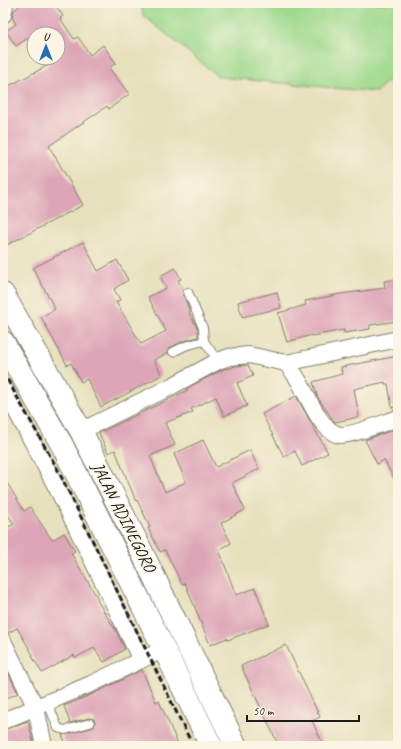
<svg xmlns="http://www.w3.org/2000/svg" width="401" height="749" viewBox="0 0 401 749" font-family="Caveat,sans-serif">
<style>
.green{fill:#9ed98c;stroke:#5d7a54}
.building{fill:#dda5b7}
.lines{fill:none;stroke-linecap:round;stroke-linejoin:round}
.lane-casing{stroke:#827e6c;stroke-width:10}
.street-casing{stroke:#827e6c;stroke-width:18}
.highway-casing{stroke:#827e6c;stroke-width:24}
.lane{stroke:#fff;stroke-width:8}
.street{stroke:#fff;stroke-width:16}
.highway{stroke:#fff;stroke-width:22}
.rail{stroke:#1c1c1c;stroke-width:3;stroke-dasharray:6 3;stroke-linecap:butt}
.labels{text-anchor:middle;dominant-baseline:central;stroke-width:3;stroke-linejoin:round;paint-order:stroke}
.street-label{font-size:17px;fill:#1c1c1c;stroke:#fcf5e5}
</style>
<rect width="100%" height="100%" fill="#fcf5e5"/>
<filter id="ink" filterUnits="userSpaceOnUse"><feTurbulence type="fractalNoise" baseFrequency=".025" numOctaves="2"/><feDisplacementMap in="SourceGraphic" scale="8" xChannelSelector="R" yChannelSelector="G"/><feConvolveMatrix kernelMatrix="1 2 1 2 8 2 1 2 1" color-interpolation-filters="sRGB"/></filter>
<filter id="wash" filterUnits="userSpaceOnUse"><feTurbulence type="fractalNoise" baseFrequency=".012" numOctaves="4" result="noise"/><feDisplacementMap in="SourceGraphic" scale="16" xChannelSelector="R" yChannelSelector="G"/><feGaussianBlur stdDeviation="0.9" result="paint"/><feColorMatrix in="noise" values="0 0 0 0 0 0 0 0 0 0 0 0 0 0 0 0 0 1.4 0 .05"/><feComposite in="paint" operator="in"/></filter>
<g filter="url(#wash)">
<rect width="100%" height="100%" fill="#e7e0bd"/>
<!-- green -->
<path class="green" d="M141,3h257v68l-22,21 -157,-15 -76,-62z"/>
<g id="blocks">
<!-- building -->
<g class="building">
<path d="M24,3h30l9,13 -3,2 14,21 4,-2 12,18 13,-10 13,18 -7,5 20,26 -20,15 -2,-3 -58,40 34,59 -80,42v-158l46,-24 -4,-7h13v-24h-24l-18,12 -10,-15 10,-7 -4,-7 2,-7z"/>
<path d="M83,242l15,29 19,-11 11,20 -14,9 6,11 -4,2 25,42 25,-13 -18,-34 18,-9 -6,-12 15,-8 6,11 -3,1 5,10v4l7,18 -1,1 9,16v8l-15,4 -12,6 -3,2v4l-14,7 8,15 -61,32 -14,-28 -6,3 -10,-19 -4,2 -26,-48 14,-8 -22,-41z"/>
<path d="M398,279v42l-28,4v4l-26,4v-3l-32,6v-1l-25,7 -9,-29 28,-8 -1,-4 36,-7 44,-6 -1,-7z"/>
<path d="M277,292l4,16 -39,9 -4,-15z"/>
<path d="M398,356v51l-6,1 -4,-24h-3v-2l-31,7 5,28 -24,5 -1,-1 -16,-23 -5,-16 29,-8 -1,-7z"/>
<path d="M248,365l5,11 -16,7 10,23 -23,10 -8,-19 -25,12 2,3 -28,11 10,22 -25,11 15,36 21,-10 -12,-28 29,-14 13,27 34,-17 9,19 -27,14 13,27 -24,13 10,20 -12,7 17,45 19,-7 14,36 -41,16 -1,-2 -17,7 -25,-62 -3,2 -17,-35 -5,2 -12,-24 2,-1 -13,-27 -1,1 -21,-51 -7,3 -9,-20 89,-43 -1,-2 35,-18 5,-2 1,1 7,-3z"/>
<path d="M296,396l32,57 -26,13 -7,-15 -11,6 -22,-43z"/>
<path d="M398,428v58l-14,-26 -7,4 -12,-24z"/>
<path d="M3,476l21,35 6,-4 22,33 12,-7 11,18 -4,2 27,46 -1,1 17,28v-1l11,22 -21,13 -10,-14 -19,10 -1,-3 -32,18 -10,-17 1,-1 -16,-27 -9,5 -5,-1v-102l11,-6 -11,-16z"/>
<path d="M286,645l34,72 -8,4 12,25h-45l-38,-80z"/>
<path d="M3,662l15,31 -15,7z"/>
<path d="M142,670l14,32 3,-1 20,45h-112l-5,-11 29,-7 3,-1 1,-5 -1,-3 -5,-1 -19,5 -6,-17 31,-13z"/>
<path d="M28,721l6,25h-31v-16z"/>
</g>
</g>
</g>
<g filter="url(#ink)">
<use href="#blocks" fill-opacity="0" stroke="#827e6c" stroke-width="1"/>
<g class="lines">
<defs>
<g id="lane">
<path d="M188,292l15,36 1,13"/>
<path d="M173,352l12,-6 19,-5 14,20"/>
<path d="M48,703l10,25 7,2 25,-7"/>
</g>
<g id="street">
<path d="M3,15l2,-11"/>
<path d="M286,363l112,-24"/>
<path d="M3,386l58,110 80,164"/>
<path d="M81,431l91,-45 46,-25 11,-4 20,-2 37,8c4,5 8,10 11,15 10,15 24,56 44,57 13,0 43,-12 57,-17"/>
<path d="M3,641l33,67 8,38"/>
<path d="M3,721l88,-37 73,-35"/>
</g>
<g id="highway">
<path d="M3,294l78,137 57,113 98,202"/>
<path d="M3,342l59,103 102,204 47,97"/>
</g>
</defs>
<!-- lane casing -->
<use href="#lane" class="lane-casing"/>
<!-- street casing -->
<use href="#street" class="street-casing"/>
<!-- highway casing -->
<use href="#highway" class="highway-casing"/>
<!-- lane -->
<use href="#lane" class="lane"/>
<!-- street -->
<use href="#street" class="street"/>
<!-- highway -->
<use href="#highway" class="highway"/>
<!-- rail -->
<path class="rail" d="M3,372l55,98 135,276"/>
</g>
</g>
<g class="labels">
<!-- street labels -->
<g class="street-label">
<text transform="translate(124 517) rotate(63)">JALAN ADINEGORO</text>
</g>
</g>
<!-- margin -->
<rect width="401" height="749" fill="none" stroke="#fcf5e5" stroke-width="16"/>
<!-- north arrow -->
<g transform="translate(46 46)"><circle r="19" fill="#fcf5e5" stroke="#a29e95"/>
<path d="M0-3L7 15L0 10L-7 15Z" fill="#1f6fb2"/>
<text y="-6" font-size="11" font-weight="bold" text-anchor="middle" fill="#1c1c1c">U</text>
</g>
<!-- scale -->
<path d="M247 715v6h112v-6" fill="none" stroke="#1c1c1c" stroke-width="2"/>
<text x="253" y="715" font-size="12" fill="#1c1c1c" stroke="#fcf5e5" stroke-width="3" paint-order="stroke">50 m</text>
</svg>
